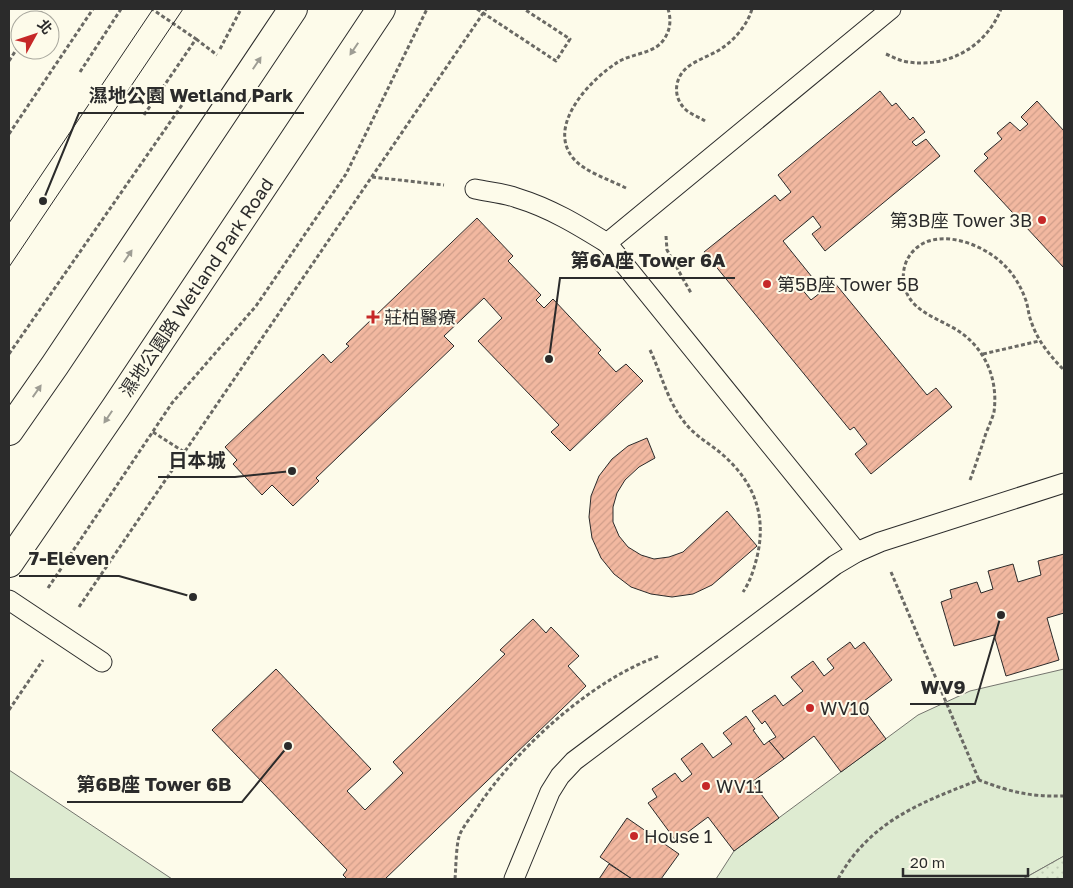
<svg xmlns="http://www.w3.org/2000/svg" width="1073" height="888" viewBox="0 0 1073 888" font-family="'Golos Text','Noto Sans TC',sans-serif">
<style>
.green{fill:#deebd1;stroke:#74746e}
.park{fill:url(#park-dots);stroke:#74746e}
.building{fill:url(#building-hatch);stroke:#2b2b2b}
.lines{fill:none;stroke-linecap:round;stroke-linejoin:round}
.lane-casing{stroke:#2b2b2b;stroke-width:21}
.primary-casing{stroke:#2b2b2b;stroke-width:30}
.path{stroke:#6a6964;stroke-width:3;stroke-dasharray:4 2.5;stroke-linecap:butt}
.lane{stroke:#fdfbea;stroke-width:19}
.primary{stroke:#fdfbea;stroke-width:28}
.tram{stroke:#2b2b2b;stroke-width:1}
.path-bridge{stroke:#6a6964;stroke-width:3;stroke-dasharray:4 2.5;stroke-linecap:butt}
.oneway{fill:#9e9d94}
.poi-dot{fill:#c62828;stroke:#fdfbea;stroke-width:2}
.labels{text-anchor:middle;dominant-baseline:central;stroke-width:4;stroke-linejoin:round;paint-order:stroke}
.poi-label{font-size:18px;fill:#2b2b2b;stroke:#fdfbea;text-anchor:start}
.street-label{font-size:18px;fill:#2b2b2b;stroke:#fdfbea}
.leader{fill:none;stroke:#2b2b2b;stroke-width:2}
.callout-dot{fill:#2b2b2b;stroke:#fdfbea;stroke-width:2}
.callout-label{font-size:19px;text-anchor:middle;font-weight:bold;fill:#2b2b2b;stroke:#fdfbea;stroke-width:4;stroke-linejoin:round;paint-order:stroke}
</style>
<defs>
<pattern id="park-dots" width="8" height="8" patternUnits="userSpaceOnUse" patternTransform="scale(1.25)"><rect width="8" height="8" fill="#deebd1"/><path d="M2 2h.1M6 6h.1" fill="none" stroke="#bfcab4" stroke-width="1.8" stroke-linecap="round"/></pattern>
<pattern id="building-hatch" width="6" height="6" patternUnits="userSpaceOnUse" patternTransform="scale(1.25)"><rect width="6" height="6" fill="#f2b8a0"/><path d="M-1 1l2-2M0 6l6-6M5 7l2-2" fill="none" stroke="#d09e8a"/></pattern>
</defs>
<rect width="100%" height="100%" fill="#fdfbea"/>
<!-- green -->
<g class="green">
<path d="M1064,669v187l-41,23h-307l18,-28 184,-136 52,-24z"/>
<path d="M9,770l163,109h-163z"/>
</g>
<!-- park -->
<path class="park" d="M1064,856v23h-41z"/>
<!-- building -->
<g class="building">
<path d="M880,91l12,15 4,-3 14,17 3,-3 12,15 -13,10 4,4 10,-7 14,17 -115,95 -13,-17 9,-7 -8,-11 -30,25 29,36 -12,10 11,13 23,-18 93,113 9,-7 16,19 -81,67 -16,-20 12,-10 -13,-17 -4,3 -146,-178 71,-57 5,6 11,-9 -13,-17z"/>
<path d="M1037,101l27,30v137l-90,-97 14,-13 -4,-4 18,-15 -5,-6 13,-11 10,9 8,-7 -7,-7z"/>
<path d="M477,218l36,38 -5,5 33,34 -5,5 8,8 9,-9 48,51 -3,3 18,19 10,-8 17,17 -73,70 -19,-19 8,-7 -81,-84 24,-23 -18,-20 -40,38 10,10 -138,132 3,3 -26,25 -21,-21 -10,10 -29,-31 4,-4 -12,-13 98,-93 8,9 18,-17 -3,-2z"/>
<path d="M647,438l8,20 -16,9 -14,13 -8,13 -4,14v15l6,14 9,11 13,8 13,4 15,-2 14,-5 44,-41 30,35 -45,39 -19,9 -21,3 -21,-3 -20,-7 -17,-13 -13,-16 -9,-20 -3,-21 2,-21 8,-20 13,-17 16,-13z"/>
<path d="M1064,554v59l-17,5 12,42 -53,16 -12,-41 -40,11 -13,-44 11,-4 -2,-8 27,-8 4,11 12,-4 -5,-18 25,-7 5,18 23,-7 -3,-14z"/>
<path d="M533,619l13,14 5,-6 28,29 -11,10 18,20 -201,193h-38l-4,-4 4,-5 -135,-140 64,-61 95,100 -24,22 18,19 38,-37 -10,-11 112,-108 -5,-4z"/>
<path d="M850,642l5,7 9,-7 28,38 -32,24 26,35 -45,33 -27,-36 -30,23 -15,-18 7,-4 -11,-16 -3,3 -10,-13 23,-16 8,11 20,-15 -12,-14 22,-16 11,15 10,-8 -7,-9z"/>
<path d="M746,716l9,13 -2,1 11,15 5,-4 15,18 -32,23 27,36 -45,33 -26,-34 -32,24 -28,-38 9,-6 -5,-8 23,-16 7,9 10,-8 -11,-15 21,-16 11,15 19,-14 -9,-11z"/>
<path d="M627,818l52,36 -18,25h-29l-32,-22z"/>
<path d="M609,864l23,15h-33z"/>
</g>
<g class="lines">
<defs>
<g id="lane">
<path d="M475,189c14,3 29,4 42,9 33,10 61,27 90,45l250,309"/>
<path d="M607,243l284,-234"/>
<path d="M9,600l93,62"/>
<path d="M514,879l36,-87 10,-16 14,-15 261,-196 22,-13 23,-10 184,-59"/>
</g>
<g id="primary">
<path d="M9,431l46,-66 238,-356"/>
<path d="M9,563l107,-156 265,-398"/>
</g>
</defs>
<!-- lane casing -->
<use href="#lane" class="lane-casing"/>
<!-- primary casing -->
<use href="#primary" class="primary-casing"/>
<!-- path -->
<g class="path">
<path d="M36,20l8,-11"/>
<path d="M196,39l21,16"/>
<path d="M220,49l21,-40"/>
<path d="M886,54c7,3 14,7 22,8 40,6 78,-15 93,-53"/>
<path d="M9,61l11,-17"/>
<path d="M80,72l41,-63"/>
<path d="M144,115l52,-76 -44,-30"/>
<path d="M705,121c-6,-4 -15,-7 -20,-12 -14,-14 -10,-35 7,-45 11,-7 23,-10 33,-18 12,-9 23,-23 27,-37"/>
<path d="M9,134l84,-125"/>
<path d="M372,177l72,8"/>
<path d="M626,188c-16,-8 -43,-17 -53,-30 -27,-33 18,-79 45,-96 13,-8 31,-8 42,-18 10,-10 12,-23 8,-35"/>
<path d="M666,236l1,14 24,43"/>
<path d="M650,350c11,23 17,49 32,69 11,16 27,24 40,35 32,28 45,61 35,103 -3,12 -7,25 -14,35"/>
<path d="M9,354l182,-262"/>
<path d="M983,354l56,-13"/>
<path d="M153,432l31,20"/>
<path d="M970,480c6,-16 11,-31 16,-47 3,-7 6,-14 8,-21 5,-38 -13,-71 -46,-87 -17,-9 -36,-16 -43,-36 -3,-9 -2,-21 2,-29 19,-37 73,-19 96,4 10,9 17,21 22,34 3,7 3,15 6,23 6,19 19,35 33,49"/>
<path d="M891,572l88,208"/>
<path d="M48,588l124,-185 84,-97 90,-132 81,-165"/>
<path d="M79,607l407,-598"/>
<path d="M9,710l34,-50"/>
<path d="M455,879c1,-11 1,-36 5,-45 4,-9 12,-18 17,-26 39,-59 114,-128 182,-152"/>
<path d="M838,879c32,-58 84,-77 141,-99 31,12 52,17 85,16"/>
</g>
<!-- lane -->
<use href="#lane" class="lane"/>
<!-- primary -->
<use href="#primary" class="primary"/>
<!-- tram -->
<g class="tram">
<path d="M9,223l144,-214"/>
<path d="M9,267l174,-258"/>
</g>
<!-- path-bridge -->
<path class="path-bridge" d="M477,9l79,52 14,-22 -46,-30"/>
</g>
<!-- one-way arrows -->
<defs><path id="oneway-solid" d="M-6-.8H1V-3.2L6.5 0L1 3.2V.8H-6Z" transform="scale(1.25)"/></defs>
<g class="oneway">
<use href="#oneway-solid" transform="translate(354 49) rotate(124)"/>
<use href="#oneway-solid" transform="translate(257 63) rotate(-56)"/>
<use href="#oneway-solid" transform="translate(128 256) rotate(-56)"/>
<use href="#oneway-solid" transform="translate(37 391) rotate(-55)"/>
<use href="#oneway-solid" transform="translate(108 417) rotate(124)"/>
</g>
<!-- markers -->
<g class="poi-dot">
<circle cx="1042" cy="220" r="5"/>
<circle cx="767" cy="284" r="5"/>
<path d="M370.5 309.5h5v5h5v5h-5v5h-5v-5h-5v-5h5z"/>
<circle cx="810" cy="708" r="5"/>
<circle cx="706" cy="786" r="5"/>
<circle cx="634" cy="836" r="5"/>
</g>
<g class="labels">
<!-- poi labels -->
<g class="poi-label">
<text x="1032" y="220" text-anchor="end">第3B座 Tower 3B</text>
<text x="777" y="284">第5B座 Tower 5B</text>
<text x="384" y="317">莊柏醫療</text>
<text x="820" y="708">WV10</text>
<text x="716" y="786">WV11</text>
<text x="644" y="836">House 1</text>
</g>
<!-- street labels -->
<g class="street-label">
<text transform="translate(196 287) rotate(-56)">濕地公園路 Wetland Park Road</text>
</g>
</g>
<!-- callouts -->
<path class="leader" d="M43 201L79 113H304M549 359L560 278H735M292 471L235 477H158M193 597L119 576H19M1001 615L975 704H910M288 746L242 802H67"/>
<g class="callout-dot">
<circle cx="43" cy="201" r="5"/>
<circle cx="549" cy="359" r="5"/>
<circle cx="292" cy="471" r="5"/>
<circle cx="193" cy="597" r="5"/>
<circle cx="1001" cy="615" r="5"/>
<circle cx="288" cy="746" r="5"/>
</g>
<g class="callout-label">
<text x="191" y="102">濕地公園 Wetland Park</text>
<text x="648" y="267">第6A座 Tower 6A</text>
<text x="197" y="467">日本城</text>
<text x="69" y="565">7-Eleven</text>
<text x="943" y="694">WV9</text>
<text x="154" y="791">第6B座 Tower 6B</text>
</g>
<!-- border -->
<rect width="1073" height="888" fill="none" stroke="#2b2b2b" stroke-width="20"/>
<!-- north arrow -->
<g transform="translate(35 35) rotate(50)"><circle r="24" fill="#fdfbea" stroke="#a9a89e"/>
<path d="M0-4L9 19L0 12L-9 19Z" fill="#c62828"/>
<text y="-8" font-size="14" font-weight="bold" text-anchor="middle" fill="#2b2b2b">北</text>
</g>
<!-- scale -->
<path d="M903 868v8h125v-8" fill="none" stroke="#2b2b2b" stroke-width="2.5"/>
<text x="910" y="868" font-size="15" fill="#2b2b2b" stroke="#fdfbea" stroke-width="4" paint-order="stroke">20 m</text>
</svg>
